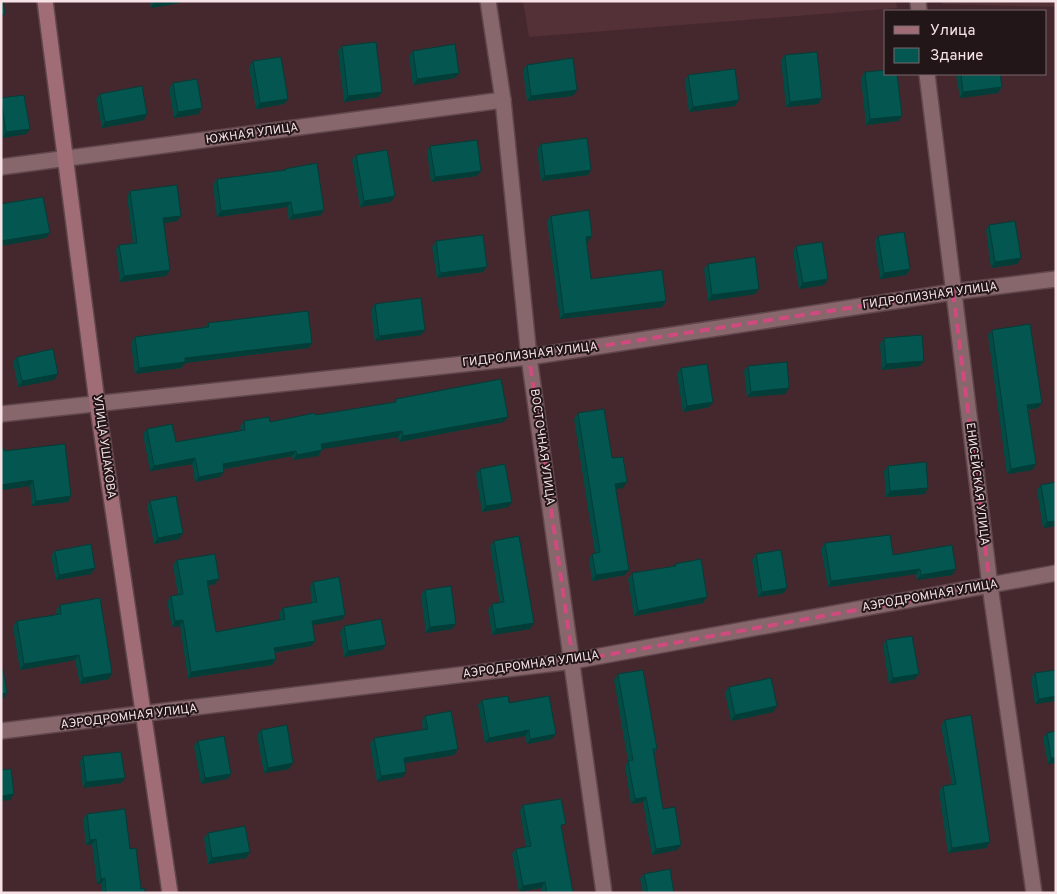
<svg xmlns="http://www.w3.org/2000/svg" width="1057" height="894" viewBox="0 0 1057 894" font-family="Overpass,sans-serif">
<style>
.built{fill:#543037}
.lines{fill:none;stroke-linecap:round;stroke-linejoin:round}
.street-casing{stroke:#60474c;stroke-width:18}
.secondary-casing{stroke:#60474c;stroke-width:18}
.street{stroke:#87666c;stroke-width:15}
.secondary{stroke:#a06c76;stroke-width:15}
.wall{fill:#034b45}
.shaded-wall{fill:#033d38}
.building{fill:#045750;stroke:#033d38}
.marked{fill:none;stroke:#cf4b7e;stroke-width:4;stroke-dasharray:10 6;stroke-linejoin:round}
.labels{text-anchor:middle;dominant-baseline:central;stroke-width:4;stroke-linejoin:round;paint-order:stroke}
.street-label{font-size:12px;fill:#f7e3e7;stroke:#231618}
</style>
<rect width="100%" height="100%" fill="#45282e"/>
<!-- built -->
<g class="built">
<path d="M523,1h373l1,7 -368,29z"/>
<path d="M942,1h114v6l-114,-3z"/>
</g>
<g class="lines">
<defs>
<g id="street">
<path d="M488,1l15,99 26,257 75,536"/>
<path d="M918,1l1,10"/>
<path d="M927,74l63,512 44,307"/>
<path d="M1,167l502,-67"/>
<path d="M1,414l528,-57 424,-65 103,-13"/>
<path d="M1,731l572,-70 483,-88"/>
</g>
<path id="secondary" d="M45,1l52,401 73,491"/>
</defs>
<!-- street casing -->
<use href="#street" class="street-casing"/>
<!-- secondary casing -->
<use href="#secondary" class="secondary-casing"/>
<!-- street -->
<use href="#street" class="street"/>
<!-- secondary -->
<use href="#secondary" class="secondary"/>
</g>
<!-- wall -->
<g class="wall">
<path d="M150,1h30l-1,2 -28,5z"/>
<path d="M342,46l40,46 -4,5 -34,5 -6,-51z"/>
<path d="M413,51l46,22 -4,5 -42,7 -4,-29z"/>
<path d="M785,55l33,49 -32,3 -5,-47z"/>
<path d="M253,61l35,38 -4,5 -28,5 -7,-42z"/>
<path d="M527,65l46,31 -46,5 -4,-31z"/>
<path d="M865,72l37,44 -4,5 -32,4 -5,-47z"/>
<path d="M956,74h44l2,13 -4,6 -38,5z"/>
<path d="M688,75l47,31 -46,6 -4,-31z"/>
<path d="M173,83l25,31 -24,4 -5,-29z"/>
<path d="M100,94l44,26 -42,8 -6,-29z"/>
<path d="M1,98l29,31 -4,5 -24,4 -1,-8z"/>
<path d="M541,144l47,31 -47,6 -4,-31z"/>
<path d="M430,146l47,30 -46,6 -4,-31z"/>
<path d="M356,155l35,47 -31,5 -8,-47z"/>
<path d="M285,169l36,46 -32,5 -2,-13 -70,10 -4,-32 4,-6 67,-8z"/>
<path d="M130,191l47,30 -13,2 6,47 -4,6 -46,6 -4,-32 3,-5 14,-2 -6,-47z"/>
<path d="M551,216l41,20 -4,6h-2l5,37 75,22 -4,6 -102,12 -13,-98z"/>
<path d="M989,225l28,39 -26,4 -5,-38z"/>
<path d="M878,236l32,33 -4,6 -26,4 -5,-38z"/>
<path d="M436,241l47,31 -46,6 -5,-31z"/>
<path d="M796,246l28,39 -25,4 -6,-37z"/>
<path d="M708,264l47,30 -47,7 -4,-32z"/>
<path d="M375,304l46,31 -46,6 -4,-31z"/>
<path d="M208,323l104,20 -4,5 -123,15 -4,5 -46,6 -4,-31 4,-6 70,-10z"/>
<path d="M992,330l46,78 -10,2 8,54 -4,6 -25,4 -19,-139z"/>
<path d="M884,338l36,28 -38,4 -2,-26z"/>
<path d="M17,357l37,23 -36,7 -5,-25z"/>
<path d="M748,366l37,28 -38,3 -3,-26z"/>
<path d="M681,368l28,39 -26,5 -6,-38z"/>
<path d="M396,399l108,23 -105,20 -1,-5 -76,12v1l-4,6 -25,4 -1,-4 -68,13 -4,8 -25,5 -3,-18 -42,7 -7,-37 4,-5 29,13 65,-12 -1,-3 4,-6 26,1 46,-7 78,-12z"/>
<path d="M578,413l34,45 11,30 -7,1 9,86 -33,6 -3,-22 3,-5 3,-1 -21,-134z"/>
<path d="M1,448l3,3 64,51 -36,4 -2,-20 -29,4z"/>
<path d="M888,466l37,28 -39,3 -2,-26z"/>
<path d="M480,469l32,33 -4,5 -26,5 -6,-38z"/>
<path d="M1041,485l15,41 -13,2 -6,-38z"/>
<path d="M150,501l29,38 -25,5 -7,-38z"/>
<path d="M494,541l36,88 -38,6 -4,-25 4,-6 8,-1 -10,-57z"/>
<path d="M825,543l68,12 63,14 -4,6 -35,5 -1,-6 -88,13 -7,-38z"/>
<path d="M55,551l40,17 -4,6 -35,6 -5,-24z"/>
<path d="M756,554l28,39 -26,4 -6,-37z"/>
<path d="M177,560l38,24 -7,2 8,46 64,-12 -1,-7 4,-5 29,-5 -2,-16 3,-5 29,38 -30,5 3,16 -4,5 -36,7 1,6 -4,6 -84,13 -8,-52 -8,1 -5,-25 4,-6 7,-1 -5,-30z"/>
<path d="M675,564l28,39 -69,13 -6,-37 4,-6 41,-6z"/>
<path d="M425,590l27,39 -26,4 -5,-38z"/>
<path d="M60,605l49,74 -29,5 -5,-24 -55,10 -7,-43 4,-6 40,-6 -1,-4z"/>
<path d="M344,626l42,19 -4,5 -38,7 -4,-25z"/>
<path d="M886,640l29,39 -26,5 -6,-38z"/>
<path d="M1056,670v31l-21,3 -4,-25 4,-6z"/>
<path d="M618,674l39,75 -3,5 9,55 14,41 -25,5 -9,-53 -12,2 -6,-38 3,-5 -14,-81z"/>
<path d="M729,687l44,25 -42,9 -6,-29z"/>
<path d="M482,700l27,3 43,36 -25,5 -2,-8 -40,7 -7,-38z"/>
<path d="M425,716l29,39 -49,8 -2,14 -26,5 -7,-38 4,-6 49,-8 -1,-9z"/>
<path d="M945,720l45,122 -4,6 -38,5 -9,-62 4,-5 9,-2 -11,-58z"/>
<path d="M261,730l28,39 -25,4 -7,-38z"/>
<path d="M1056,731v32l-8,1 -5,-26 4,-5z"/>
<path d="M198,741l33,33 -4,5 -26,5 -7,-38z"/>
<path d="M83,756l42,22 -4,5 -38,5 -3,-26z"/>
<path d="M523,805l39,24 11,64h-31l-1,-5 -22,4 -7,-38 4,-5 10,-2 -6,-36z"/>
<path d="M87,814l43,35 11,40 4,4h-43l-1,-9h-4l-5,-40 -6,1 -3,-26z"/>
<path d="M208,833l42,19 -4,6 -38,6 -4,-26z"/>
<path d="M644,874l30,19h-31l-3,-14z"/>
</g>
<!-- shaded-wall -->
<g class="shaded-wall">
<path d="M162,1h18l-1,2 -28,5 4,-6z"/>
<path d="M459,73l-4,5 -42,7 4,-6z"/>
<path d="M1002,87l-4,6 -38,5 3,-6z"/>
<path d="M577,90l-4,6 -46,5 4,-5z"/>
<path d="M382,92l-4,5 -34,5 4,-6z"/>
<path d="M822,98l-4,6 -32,3 4,-5z"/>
<path d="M288,99l-4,5 -28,5 4,-6z"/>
<path d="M739,100l-4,6 -46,6 4,-5z"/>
<path d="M202,108l-4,6 -24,4 4,-6z"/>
<path d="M147,114l-3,6 -42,8 3,-6z"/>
<path d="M902,116l-4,5 -32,4 4,-6z"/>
<path d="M30,129l-4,5 -24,4 4,-6z"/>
<path d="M591,170l-3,5 -47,6 4,-5z"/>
<path d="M481,171l-4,5 -46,6 4,-5z"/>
<path d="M395,196l-4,6 -31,5 4,-6z"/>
<path d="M291,202l-4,5 -70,10 4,-6z"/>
<path d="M324,210l-3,5 -32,5 4,-5z"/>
<path d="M181,216l-4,5 -18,3 4,-6z"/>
<path d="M50,233l-4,5 -45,8v-5z"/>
<path d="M592,236l-4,6 -6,1 4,-6z"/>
<path d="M1021,258l-4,6 -26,4 4,-6z"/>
<path d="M487,267l-4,5 -46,6 3,-5z"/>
<path d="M910,269l-4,6 -26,4 4,-6z"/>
<path d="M170,270l-4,6 -46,6 4,-6z"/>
<path d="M828,279l-4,6 -25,4 4,-6z"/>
<path d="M759,289l-4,5 -47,7 4,-6z"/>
<path d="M666,301l-4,6 -102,12 4,-5z"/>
<path d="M425,330l-4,5 -46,6 4,-5z"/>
<path d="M312,343l-4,5 -123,15 -4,5 -46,6 4,-6 46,-10z"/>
<path d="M924,361l-4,5 -38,4 4,-6z"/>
<path d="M58,374l-4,6 -36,7 4,-6z"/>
<path d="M789,388l-4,6 -38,3 4,-5z"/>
<path d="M713,402l-4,5 -26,5 4,-6z"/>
<path d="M1042,403l-4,5 -15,2 4,-5z"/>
<path d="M508,417l-4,5 -105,20 4,-6z"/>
<path d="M402,431l-4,6 -81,13 4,-6z"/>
<path d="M322,450l-4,6 -25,4 4,-5z"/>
<path d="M296,451l-4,5 -73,14 4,-6z"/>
<path d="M195,458l-3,6 -42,7 4,-5z"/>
<path d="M1036,464l-4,6 -25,4 4,-5z"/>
<path d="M224,472l-4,5 -25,5 4,-5z"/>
<path d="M33,480l-3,6 -29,4v-5z"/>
<path d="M627,482l-4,6 -12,2 4,-6z"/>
<path d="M928,488l-3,6 -39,3 4,-6z"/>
<path d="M71,496l-3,6 -36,4 4,-5z"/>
<path d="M512,502l-4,5 -26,5 4,-6z"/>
<path d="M1056,521v5l-13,2 4,-6z"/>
<path d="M183,533l-4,6 -25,5 4,-6z"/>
<path d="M95,568l-4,6 -35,6 3,-5z"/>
<path d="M920,569l-4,5 -88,13 3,-6z"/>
<path d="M956,569l-4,6 -35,5 4,-5z"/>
<path d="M629,570l-4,5 -33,6 4,-6z"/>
<path d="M219,579l-4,5 -12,2 4,-5z"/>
<path d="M787,588l-3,5 -26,4 4,-5z"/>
<path d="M707,597l-4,6 -69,13 4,-5z"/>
<path d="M345,615l-3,5 -34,6 4,-5z"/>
<path d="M183,620l-3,6 -8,1 3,-6z"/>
<path d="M534,623l-4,6 -38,6 4,-6z"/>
<path d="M456,624l-4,5 -26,4 4,-6z"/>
<path d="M315,641l-4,5 -41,7 4,-5z"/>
<path d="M386,645l-4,5 -38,7 4,-6z"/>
<path d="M79,655l-4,5 -55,10 4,-6z"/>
<path d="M276,659l-4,6 -84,13 3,-6z"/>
<path d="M112,673l-3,6 -29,5 3,-6z"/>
<path d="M919,674l-4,5 -26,5 4,-6z"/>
<path d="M7,693l-3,5 -3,1v-5z"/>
<path d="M1056,696v5l-21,3 4,-5z"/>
<path d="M777,706l-4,6 -42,9 4,-6z"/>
<path d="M529,730l-4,6 -40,7 4,-5z"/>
<path d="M556,734l-4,5 -25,5 3,-5z"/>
<path d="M458,749l-4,6 -54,9 4,-6z"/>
<path d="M1051,758h5v5l-8,1z"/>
<path d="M293,763l-4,6 -25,4 4,-5z"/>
<path d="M406,772l-3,5 -26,5 4,-6z"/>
<path d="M231,774l-4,5 -26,5 4,-6z"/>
<path d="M125,778l-4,5 -38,5 3,-6z"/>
<path d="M14,794l-4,6 -9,1v-5z"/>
<path d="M646,797l-3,5 -12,2 4,-5z"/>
<path d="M96,839l-4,5 -6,1 4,-5z"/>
<path d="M990,842l-4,6 -38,5 4,-5z"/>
<path d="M681,845l-4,5 -25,5 4,-6z"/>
<path d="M250,852l-4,6 -38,6 4,-6z"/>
<path d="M105,878l-4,6h-4l4,-5z"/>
<path d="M545,882l-4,6 -22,4 4,-6z"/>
</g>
<!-- building -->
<g class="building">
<path d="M1,1h2l2,13 -4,1z"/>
<path d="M376,42l6,50 -34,4 -6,-50z"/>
<path d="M455,44l4,29 -42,6 -4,-28z"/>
<path d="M817,52l5,46 -32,4 -5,-47z"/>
<path d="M281,57l7,42 -28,4 -7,-42z"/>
<path d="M573,58l4,32 -46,6 -4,-31z"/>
<path d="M735,69l4,31 -46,7 -5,-32z"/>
<path d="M886,70v4h11l5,42 -32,3 -5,-47z"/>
<path d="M961,74h39l2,13 -39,5z"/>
<path d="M197,79l5,29 -24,4 -5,-29z"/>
<path d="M142,86l5,28 -42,8 -5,-28z"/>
<path d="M24,95l6,34 -24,3 -5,-34z"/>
<path d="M587,138l4,32 -46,6 -4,-32z"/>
<path d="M477,140l4,31 -46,6 -5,-31z"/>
<path d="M387,150l8,46 -31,5 -8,-46z"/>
<path d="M317,163l7,47 -31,5 -2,-13 -70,9 -4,-32 69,-9 -1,-1z"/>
<path d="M177,185l4,31 -18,2 7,52 -46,6 -5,-31 18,-2 -7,-52z"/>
<path d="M43,197l7,36 -49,8v-37z"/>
<path d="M589,210l3,26 -6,1 5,42 71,-9 4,31 -102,13 -13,-98z"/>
<path d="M1015,221l6,37 -26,4 -6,-37z"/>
<path d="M904,232l6,37 -26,4 -6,-37z"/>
<path d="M483,235l4,32 -47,6 -4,-32z"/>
<path d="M822,242l6,37 -25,4 -7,-37z"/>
<path d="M755,257l4,32 -47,6 -4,-31z"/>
<path d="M421,298l4,32 -46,6 -4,-32z"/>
<path d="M308,311l4,32 -127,15v4l-46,6 -4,-31 74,-10 -1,-4z"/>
<path d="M1030,324l12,79 -15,2 9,59 -25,5 -19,-139z"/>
<path d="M922,335l2,26 -38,3 -2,-26z"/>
<path d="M53,349l5,25 -36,7 -5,-24z"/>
<path d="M787,362l2,26 -38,4 -3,-26z"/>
<path d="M707,364l6,38 -26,4 -6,-38z"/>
<path d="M501,379l7,38 -105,19 -1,-5 -81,13 1,6 -25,5 -1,-4 -73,13 1,8 -25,5 -4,-19 -41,8 -7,-37 25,-5 4,18 69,-12 -1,-9 25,-4 1,5 45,-9 1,2 80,-13v-3z"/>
<path d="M604,409l8,49 11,-1 4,25 -12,2 14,86 -33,5 -4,-21 8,-2 -22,-139z"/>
<path d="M65,444l6,52 -35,5 -3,-21 -32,5v-37h3v3z"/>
<path d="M926,462l2,26 -38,3 -2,-25z"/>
<path d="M505,464l7,38 -26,4 -6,-37z"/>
<path d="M1056,482v39l-9,1 -6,-37z"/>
<path d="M176,496l7,37 -25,5 -8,-37z"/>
<path d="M890,535l3,20 59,-10 4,24 -35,6 -1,-6 -89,12 -6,-38z"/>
<path d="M519,536l15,87 -38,6 -4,-25 12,-2 -10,-61z"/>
<path d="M91,544l4,24 -36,7 -4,-24z"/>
<path d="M781,550l6,38 -25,4 -6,-38z"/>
<path d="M215,554l4,25 -12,2 9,51 69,-13 -2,-11 34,-6 -4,-20 26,-5 6,38 -33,6 3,20 -41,7 2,11 -85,13 -8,-52 -8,1 -4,-25 12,-2 -6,-34z"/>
<path d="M701,559l6,38 -69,14 -6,-38 44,-7 -1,-2z"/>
<path d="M451,586l5,38 -26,3 -5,-37z"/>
<path d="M100,598l12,75 -29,5 -4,-23 -55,9 -7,-43 44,-7 -1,-9z"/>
<path d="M381,619l5,26 -38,6 -4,-25z"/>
<path d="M912,636l7,38 -26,4 -7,-38z"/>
<path d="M1,669h2l4,24 -6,1z"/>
<path d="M643,670l14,79h-4l10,60 12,-2 6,38 -25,4 -10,-52 -11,2 -7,-38 5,-1 -15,-86z"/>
<path d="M1056,670v26l-17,3 -4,-26z"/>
<path d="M771,678l6,28 -42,9 -6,-28z"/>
<path d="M508,696l1,7 40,-7 7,38 -26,5 -1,-9 -40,8 -7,-38z"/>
<path d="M451,711l7,38 -54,9 2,14 -25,4 -7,-38 54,-9 -3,-13z"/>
<path d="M971,715l19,127 -38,6 -9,-62 13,-2 -11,-64z"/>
<path d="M287,725l6,38 -25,5 -7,-38z"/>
<path d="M1056,731v27h-5l-4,-25z"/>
<path d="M224,736l7,38 -26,4 -7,-37z"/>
<path d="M121,752l4,26 -39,4 -3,-26z"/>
<path d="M11,769l3,25 -13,2v-26z"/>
<path d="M561,799l5,25 -5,1 12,68h-26l-2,-11 -22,4 -7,-37 15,-3 -8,-41z"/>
<path d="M125,809l5,40 6,-1 5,41 3,-1 1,5h-39l-1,-15 -4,1 -5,-40 -6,1 -3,-26z"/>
<path d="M245,826l5,26 -38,6 -4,-25z"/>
<path d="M670,869l4,24h-26l-4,-19z"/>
</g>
<!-- marked area -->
<path class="marked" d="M953,292l37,294 -417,75 -44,-304z"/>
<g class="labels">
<!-- street labels -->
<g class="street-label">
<text transform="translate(252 134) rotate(-8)">ЮЖНАЯ УЛИЦА</text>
<text transform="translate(930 296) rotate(-8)">ГИДРОЛИЗНАЯ УЛИЦА</text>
<text transform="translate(530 355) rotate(-7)">ГИДРОЛИЗНАЯ УЛИЦА</text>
<text transform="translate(104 447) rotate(82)">УЛИЦА УШАКОВА</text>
<text transform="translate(542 447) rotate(82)">ВОСТОЧНАЯ УЛИЦА</text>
<text transform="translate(977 484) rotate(83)">ЕНИСЕЙСКАЯ УЛИЦА</text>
<text transform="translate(930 596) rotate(-10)">АЭРОДРОМНАЯ УЛИЦА</text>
<text transform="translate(531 665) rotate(-8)">АЭРОДРОМНАЯ УЛИЦА</text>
<text transform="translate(129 717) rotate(-7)">АЭРОДРОМНАЯ УЛИЦА</text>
</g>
</g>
<!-- border -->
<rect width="1057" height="894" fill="none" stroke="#f7e3e7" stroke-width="5"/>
<!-- legend -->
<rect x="884" y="10" width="162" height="65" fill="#231618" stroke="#78686b"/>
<rect x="894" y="26" width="25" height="8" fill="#a06c76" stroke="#78686b"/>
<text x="930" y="35" font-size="15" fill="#f7e3e7">Улица</text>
<rect x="894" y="48" width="25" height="15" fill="#045750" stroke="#78686b"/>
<text x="930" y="60" font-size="15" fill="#f7e3e7">Здание</text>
</svg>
